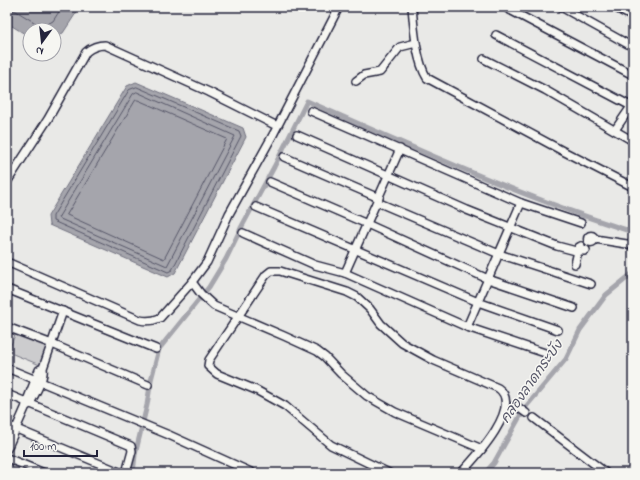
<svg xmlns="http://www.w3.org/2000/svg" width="640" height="480" viewBox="0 0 640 480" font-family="'Indie Flower','Playpen Sans Thai',sans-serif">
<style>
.green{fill:#ccccce;stroke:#777784}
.water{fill:#a5a5ac;stroke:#71717f}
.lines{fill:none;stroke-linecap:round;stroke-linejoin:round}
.shore{stroke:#565668;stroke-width:1}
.canal{stroke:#a5a5ac;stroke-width:5}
.minor-casing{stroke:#22223b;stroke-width:10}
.minor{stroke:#f6f6f2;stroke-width:7}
.labels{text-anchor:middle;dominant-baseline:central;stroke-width:3;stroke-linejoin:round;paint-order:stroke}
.water-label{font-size:14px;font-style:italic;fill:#565668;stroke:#f6f6f2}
</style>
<rect width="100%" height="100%" fill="#e9e9e7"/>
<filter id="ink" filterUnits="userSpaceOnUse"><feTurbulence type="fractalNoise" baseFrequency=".025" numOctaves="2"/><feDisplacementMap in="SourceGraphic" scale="8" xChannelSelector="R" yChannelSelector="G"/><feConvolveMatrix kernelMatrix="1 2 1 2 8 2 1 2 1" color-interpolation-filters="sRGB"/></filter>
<g filter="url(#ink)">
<!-- green -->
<path class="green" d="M17,330l31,13 -8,22 -32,-13z"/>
<!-- water -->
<g class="water">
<path d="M7,7h73l-17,26 -9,4v-7h-24v7l-23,-14z"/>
<path d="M136,82l107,46 3,9 -71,136 -7,4 -119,-52 -1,-9 79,-130z"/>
</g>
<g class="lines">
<!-- shore -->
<g class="shore">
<path d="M7,9l9,2 26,16 11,-6 9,-14"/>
<path d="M137,87l102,44 2,5 -69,134 -4,2 -115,-51v-5l76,-126z"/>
<path d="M137,92l98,44 -68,130 -109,-48 75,-124z"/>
<path d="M136,100h2l89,39 -63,120 -97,-44z"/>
</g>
<!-- canal -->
<g class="canal">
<path d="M133,473l2,-18 12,-50 4,-25 8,-31 50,-62 17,-28 15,-31 33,-61 33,-66c107,47 214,96 326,131"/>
<path d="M485,473l9,-10 30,-54 42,-50 14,-29 26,-35 27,-22"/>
</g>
<defs>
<g id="minor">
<path d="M412,7c2,21 4,53 15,71l134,72 72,37"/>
<path d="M561,7l72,40"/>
<path d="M614,7l19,10"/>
<path d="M508,9l125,66"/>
<path d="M496,35l133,70"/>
<path d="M484,59l61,31 88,51"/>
<path d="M356,81l8,-6 16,-3 20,-25 16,-4"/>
<path d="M311,111l210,92 60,20"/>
<path d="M615,130l15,-22"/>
<path d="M297,135l170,75 90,36 19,5"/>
<path d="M284,157l95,41"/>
<path d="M7,182l41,-63 38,-67c6,-5 11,-7 19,-7l104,47 68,34"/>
<path d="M270,182l97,42 121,55 86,29"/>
<path d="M377,202l122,52 92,30"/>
<path d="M256,207l222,95 80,28"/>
<path d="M243,233l72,32 30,8 122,54 78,26"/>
<circle cx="591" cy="239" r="3.5"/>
<path d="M595,239l38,6"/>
<path d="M581,246l-5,5h8l2,-1"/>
<path d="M7,262l133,58c8,2 13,1 20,-2l32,-36 15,-20 22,-48 45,-81 65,-126"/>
<path d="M575,264l4,-17"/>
<path d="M345,273l55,-124"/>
<path d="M192,282l9,12 13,12 70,30 33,15 8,6 16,17 26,22 28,16 87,37"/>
<path d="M7,289l149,60"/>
<path d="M7,327l45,17 96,41"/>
<path d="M467,327l54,-124"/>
<path d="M7,368l162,67 84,38"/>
<path d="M43,368l-4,2 -13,33v3l4,-2c4,-9 15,-25 13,-36l20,-57"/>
<path d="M7,394l124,52 1,5 -6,22"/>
<path d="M515,405l11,8"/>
<path d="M534,418l72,55"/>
<path d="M7,425l115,48"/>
<path d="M7,449l19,-43"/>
<path d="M7,458l37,15"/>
<path d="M389,473l-58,-28 -46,-39 -29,-16 -39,-16 -9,-8 1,-6 57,-85 5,-4h9l67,21 10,5 13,12 11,15 21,19 31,17 65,28c26,18 -23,70 -37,85"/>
</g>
</defs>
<!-- minor casing -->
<use href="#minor" class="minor-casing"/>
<!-- minor -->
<use href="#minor" class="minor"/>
</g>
</g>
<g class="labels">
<!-- water labels -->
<g class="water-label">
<text transform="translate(532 382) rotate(-55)">คลองลาดกระบัง</text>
</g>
</g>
<!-- margin -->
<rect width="640" height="480" fill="none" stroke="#f6f6f2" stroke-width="24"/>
<rect x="12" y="12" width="616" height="456" fill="none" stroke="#22223b" stroke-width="1.5" filter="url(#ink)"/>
<!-- north arrow -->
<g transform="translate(42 42) rotate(195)"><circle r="19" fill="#f6f6f2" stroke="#a1a1a9"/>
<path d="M0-3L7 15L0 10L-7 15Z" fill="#22223b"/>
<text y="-6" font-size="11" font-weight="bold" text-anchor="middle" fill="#22223b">N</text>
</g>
<!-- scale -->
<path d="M24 450v6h73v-6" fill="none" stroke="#22223b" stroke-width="2"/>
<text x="30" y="450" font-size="12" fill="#22223b" stroke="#f6f6f2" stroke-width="3" paint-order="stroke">100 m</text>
</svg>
